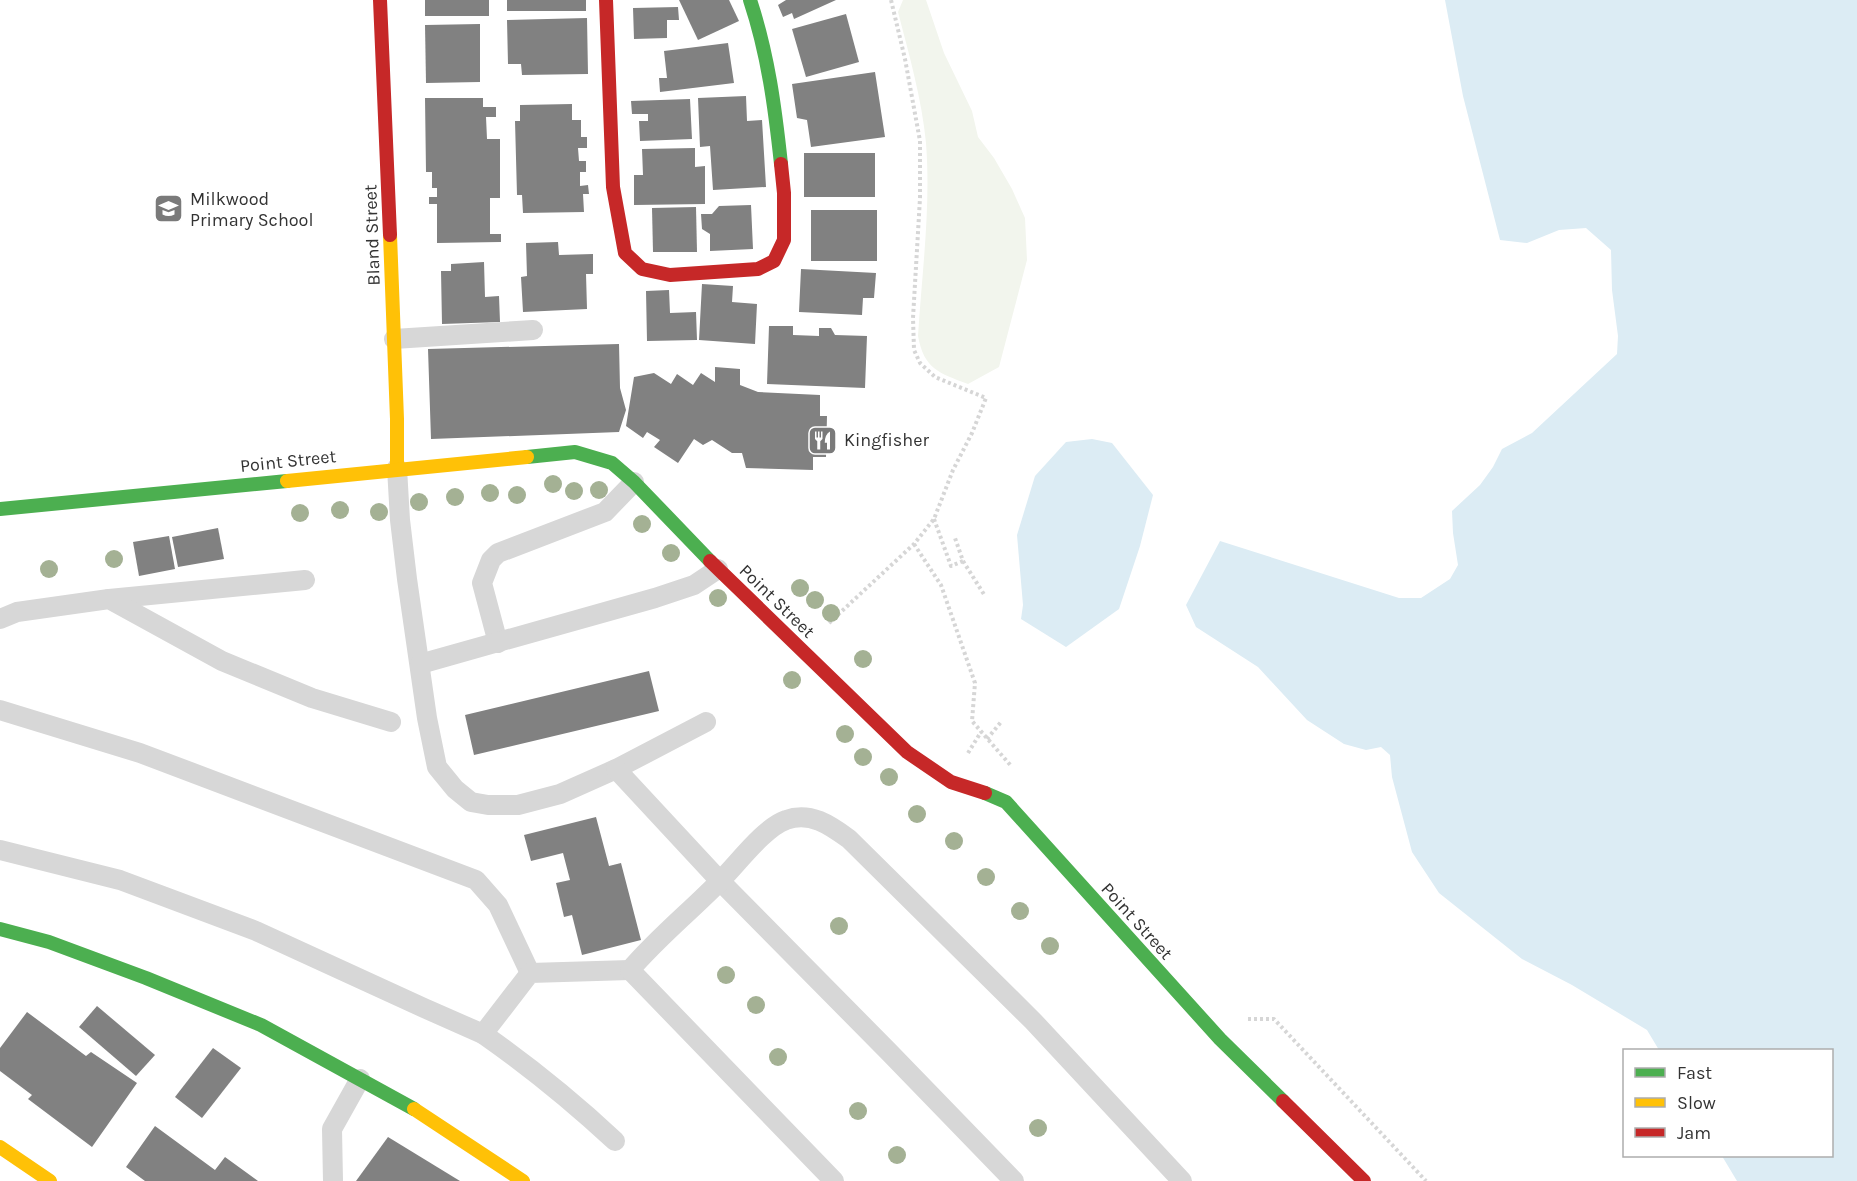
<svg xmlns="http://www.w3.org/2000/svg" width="1857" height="1181" viewBox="0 0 1857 1181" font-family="Karla,sans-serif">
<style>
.green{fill:#f2f5ed}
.water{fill:#dcecf4}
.building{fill:#818181}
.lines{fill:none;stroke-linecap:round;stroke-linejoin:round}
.path{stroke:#d6d6d6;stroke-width:4;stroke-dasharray:3 3;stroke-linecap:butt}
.lane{stroke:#d7d7d7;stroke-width:20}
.fast{stroke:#4caf50;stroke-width:14}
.slow{stroke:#ffc107;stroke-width:14}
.jam{stroke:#c62828;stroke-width:14}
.tree{fill:#a4b194}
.labels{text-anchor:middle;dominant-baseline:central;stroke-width:6;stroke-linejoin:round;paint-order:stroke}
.poi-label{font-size:18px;fill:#333;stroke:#fff;text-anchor:start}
.street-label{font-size:18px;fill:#333;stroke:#fff}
</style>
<rect width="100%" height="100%" fill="#fff"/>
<!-- green -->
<path class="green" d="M903,0h23l18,53 28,58 6,26 16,21 18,31 13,29 2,42 -28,107 -31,17c-29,-11 -44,-15 -50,-48 4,-64 13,-129 8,-193 -4,-43 -17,-89 -28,-131z"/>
<!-- water -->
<g class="water">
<path d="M1445,0h412v1181h-120l-15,-25h110v-106h-173l-12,-20 -75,-45 -50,-26 -83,-66 -27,-41 -20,-75 -2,-22 -9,-8 -15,3 -22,-6 -37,-24 -49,-53 -62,-40 -10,-22 34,-64 179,57h22l29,-19 8,-14 -5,-32 -1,-22 28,-26 13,-18 9,-18 30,-16 85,-79 1,-18 -6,-46 -1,-40 -25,-22 -27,2 -32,13 -27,-3 -37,-144z"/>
<path d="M1092,439l20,4 41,52 -13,51 -21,63 -53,38 -45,-28 2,-14 -6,-70 18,-59 31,-34z"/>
</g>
<!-- building -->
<g class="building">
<rect x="425" y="0" width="64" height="16"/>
<rect x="507" y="0" width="79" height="11"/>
<path d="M679,0h50l10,21 -41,19z"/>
<path d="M786,0h50l-42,19 -2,-6 -9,4 -5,-12z"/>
<path d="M678,7l1,13h-12v18l-33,1 -1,-31z"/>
<path d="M846,14l13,48 -53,15 -14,-48z"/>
<path d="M587,18l1,56 -66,1 -1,-11h-13l-1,-44z"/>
<path d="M480,24v58l-54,1 -1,-58z"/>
<path d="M728,43l6,40 -74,9 -1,-14h8l-3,-27z"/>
<path d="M875,72l10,65 -74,10 -4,-27 -10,-2 -5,-34z"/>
<path d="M746,96l1,25 15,-1 4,67 -53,3 -3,-44 -10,1 -2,-49z"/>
<path d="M425,98h58v9h13v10h-10l1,22h13v59h-10v36h11v8l-64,1v-39h-8v-7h8v-9h-5v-16h-6z"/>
<path d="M690,99l2,40 -52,2 -1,-20h9v-7h-16l-1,-13z"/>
<path d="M572,104v16h9v17h6v11h-9l1,13h7v11h-6v14l8,-1 1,9h-6l1,18 -61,1 -1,-18h-5l-2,-74h5v-16z"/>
<path d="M695,148v19l10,-1v38l-71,1v-30h9l-1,-26z"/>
<rect x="804" y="153" width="71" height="44"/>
<path d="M751,205l2,44 -43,2v-17l-8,-5 -1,-15h11l7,-8z"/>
<path d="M696,207l1,45h-44l-1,-44z"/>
<rect x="811" y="210" width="66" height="51"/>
<path d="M558,242l1,13 34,-1v20h-7l1,35 -64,3 -2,-35 6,-1 -1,-33z"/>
<path d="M484,262l1,35 14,-1 1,26 -58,2 -1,-53h10v-7z"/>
<path d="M801,269l75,4 -2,25h-11l-1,17 -63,-3z"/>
<path d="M702,284l31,2 -1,16 25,2 -2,40 -56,-4z"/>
<path d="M669,290l1,23 26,-1 1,28 -50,1 -1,-50z"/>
<path d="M769,326h24v9l26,1v-8h12l4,7 32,1 -2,52 -98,-4z"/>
<path d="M619,344l1,44 6,22 -7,22 -188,7 -3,-90z"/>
<path d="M715,367l25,2v16l18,7 62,3v21h7l-1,41h-13v13l-67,-2 -4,-15h-10l-20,-13 -9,5 -9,-6 -16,24 -24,-16 6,-7 -13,-8 -4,6 -17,-12 8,-49 20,-4 17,11 6,-10 16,11 8,-12 14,9z"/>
<path d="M218,528l6,31 -46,8 -6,-30z"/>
<path d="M169,536l6,33 -36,7 -6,-34z"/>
<path d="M649,671l10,40 -185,44 -9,-40z"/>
<path d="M596,817l13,49 12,-3 20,77 -59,15 -10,-40 -8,2 -8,-34 14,-3 -7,-27 -32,8 -7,-26z"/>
<path d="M97,1006l58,49 -19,21 -57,-49z"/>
<path d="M27,1012l59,44 5,-4 46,31 -45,64 -64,-48 4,-4 -32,-24v-23z"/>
<path d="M213,1048l28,20 -39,50 -27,-21z"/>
<path d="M155,1126l60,44 10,-13 33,24h-113l-19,-14z"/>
<path d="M388,1137l72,44h-104z"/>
</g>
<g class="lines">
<!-- path -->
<g class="path">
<path d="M934,519l17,47 12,-5 -8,-23"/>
<path d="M914,544l27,41 34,98 -3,38 40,46"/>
<path d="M963,561l22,35"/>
<path d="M829,623l85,-79 20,-25 19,-49 19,-37 14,-35 -51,-21 -15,-14 -6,-13 -1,-32 7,-120v-57l-15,-82 -14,-59"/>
<path d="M987,739l14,-17"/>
<path d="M968,753l13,-21"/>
<path d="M1248,1019h26l152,162"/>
</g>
<!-- lane -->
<g class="lane">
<path d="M394,339l139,-9"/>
<path d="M397,468l3,52 7,59 20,139 10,49 18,22 16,13 17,3h30l42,-11 56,-25 90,-47"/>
<path d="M109,599l196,-19"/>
<path d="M0,619l17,-7 92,-13 113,62 90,37 79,24"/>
<path d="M498,643l-16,-60 9,-23 7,-7 107,-41 29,-30"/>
<path d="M420,664l235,-66 39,-13 24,-16"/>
<path d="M0,710l140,43 336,127 22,25 32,68"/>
<path d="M616,769l104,112 169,171 125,129"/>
<path d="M0,850l120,30 136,51 168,77 59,26"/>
<path d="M615,1141c-42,-39 -85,-74 -132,-107l47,-61 100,-3"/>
<path d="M333,1181l-1,-52 28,-50"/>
<path d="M834,1181l-204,-211c28,-33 62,-60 92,-91 16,-16 43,-52 64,-59 24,-9 44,5 63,19l184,182 149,160"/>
</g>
<!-- fast -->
<g class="fast">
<path d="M750,0c18,54 25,108 31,164"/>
<path d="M527,457l48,-5 37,11 22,19 76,79"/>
<path d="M0,509l287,-28"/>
<path d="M985,793l21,9 214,237 63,62"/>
<path d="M0,929l49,13 97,36 115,47 153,84"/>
</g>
<!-- slow -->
<g class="slow">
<path d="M390,235l7,184v49"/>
<path d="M287,481l240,-24"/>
<path d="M414,1109l109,72"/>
<path d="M0,1147l50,34"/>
</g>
<!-- jam -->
<g class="jam">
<path d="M380,0l10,235"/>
<path d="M606,0l7,187 12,66 17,16 28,6 88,-6 16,-8 10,-21v-47l-3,-29"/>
<path d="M710,561l197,191 44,30 34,11"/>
<path d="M1283,1101l81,80"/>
</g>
</g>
<!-- trees -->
<g class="tree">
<circle cx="553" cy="484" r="9"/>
<circle cx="599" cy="490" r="9"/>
<circle cx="574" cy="491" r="9"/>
<circle cx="490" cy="493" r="9"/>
<circle cx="517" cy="495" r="9"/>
<circle cx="455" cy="497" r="9"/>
<circle cx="419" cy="502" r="9"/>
<circle cx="340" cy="510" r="9"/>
<circle cx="379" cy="512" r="9"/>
<circle cx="300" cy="513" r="9"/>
<circle cx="642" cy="524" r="9"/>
<circle cx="671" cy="553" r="9"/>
<circle cx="114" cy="559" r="9"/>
<circle cx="49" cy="569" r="9"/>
<circle cx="800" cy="588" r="9"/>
<circle cx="718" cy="598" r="9"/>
<circle cx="815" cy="600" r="9"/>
<circle cx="831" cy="613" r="9"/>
<circle cx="863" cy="659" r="9"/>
<circle cx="792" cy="680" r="9"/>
<circle cx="845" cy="734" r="9"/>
<circle cx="863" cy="757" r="9"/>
<circle cx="889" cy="777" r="9"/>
<circle cx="917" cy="814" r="9"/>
<circle cx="954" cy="841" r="9"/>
<circle cx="986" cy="877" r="9"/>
<circle cx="1020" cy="911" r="9"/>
<circle cx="839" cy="926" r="9"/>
<circle cx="1050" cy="946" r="9"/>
<circle cx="726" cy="975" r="9"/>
<circle cx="756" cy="1005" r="9"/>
<circle cx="778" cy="1057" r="9"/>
<circle cx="858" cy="1111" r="9"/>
<circle cx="1038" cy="1128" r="9"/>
<circle cx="897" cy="1155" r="9"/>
</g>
<!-- icons -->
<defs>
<symbol id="school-square" viewBox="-11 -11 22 22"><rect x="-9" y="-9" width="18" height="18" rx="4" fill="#7a7a7a" stroke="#fff"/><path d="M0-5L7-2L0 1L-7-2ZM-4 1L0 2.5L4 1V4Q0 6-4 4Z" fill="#fff"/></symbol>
<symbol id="restaurant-square" viewBox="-11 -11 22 22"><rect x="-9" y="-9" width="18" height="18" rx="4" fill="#7a7a7a" stroke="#fff"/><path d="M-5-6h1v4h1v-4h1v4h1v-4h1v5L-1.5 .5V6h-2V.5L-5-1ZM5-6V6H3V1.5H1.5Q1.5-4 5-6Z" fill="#fff"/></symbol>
</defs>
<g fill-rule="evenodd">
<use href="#school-square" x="152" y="192" width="33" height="33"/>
<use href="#restaurant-square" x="806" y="424" width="33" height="33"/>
</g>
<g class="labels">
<!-- poi labels -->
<g class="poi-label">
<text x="190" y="199">Milkwood<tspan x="190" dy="21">Primary School</tspan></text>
<text x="844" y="440">Kingfisher</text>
</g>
<!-- street labels -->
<g class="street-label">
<text transform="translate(372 235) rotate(-92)">Bland Street</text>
<text transform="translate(288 461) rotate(-6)">Point Street</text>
<text transform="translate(777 601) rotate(44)">Point Street</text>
<text transform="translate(1137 921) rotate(48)">Point Street</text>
</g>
</g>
<!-- legend -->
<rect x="1623" y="1049" width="210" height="108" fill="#ffffff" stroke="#adadad" stroke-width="1.5"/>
<rect x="1635" y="1068" width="30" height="9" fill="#4caf50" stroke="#adadad" stroke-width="1.5"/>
<text x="1677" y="1079" font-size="18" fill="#333333">Fast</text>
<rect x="1635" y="1098" width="30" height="9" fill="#ffc107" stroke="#adadad" stroke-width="1.5"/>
<text x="1677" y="1109" font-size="18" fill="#333333">Slow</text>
<rect x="1635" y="1128" width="30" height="9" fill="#c62828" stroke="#adadad" stroke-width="1.5"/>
<text x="1677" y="1139" font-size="18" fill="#333333">Jam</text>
</svg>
